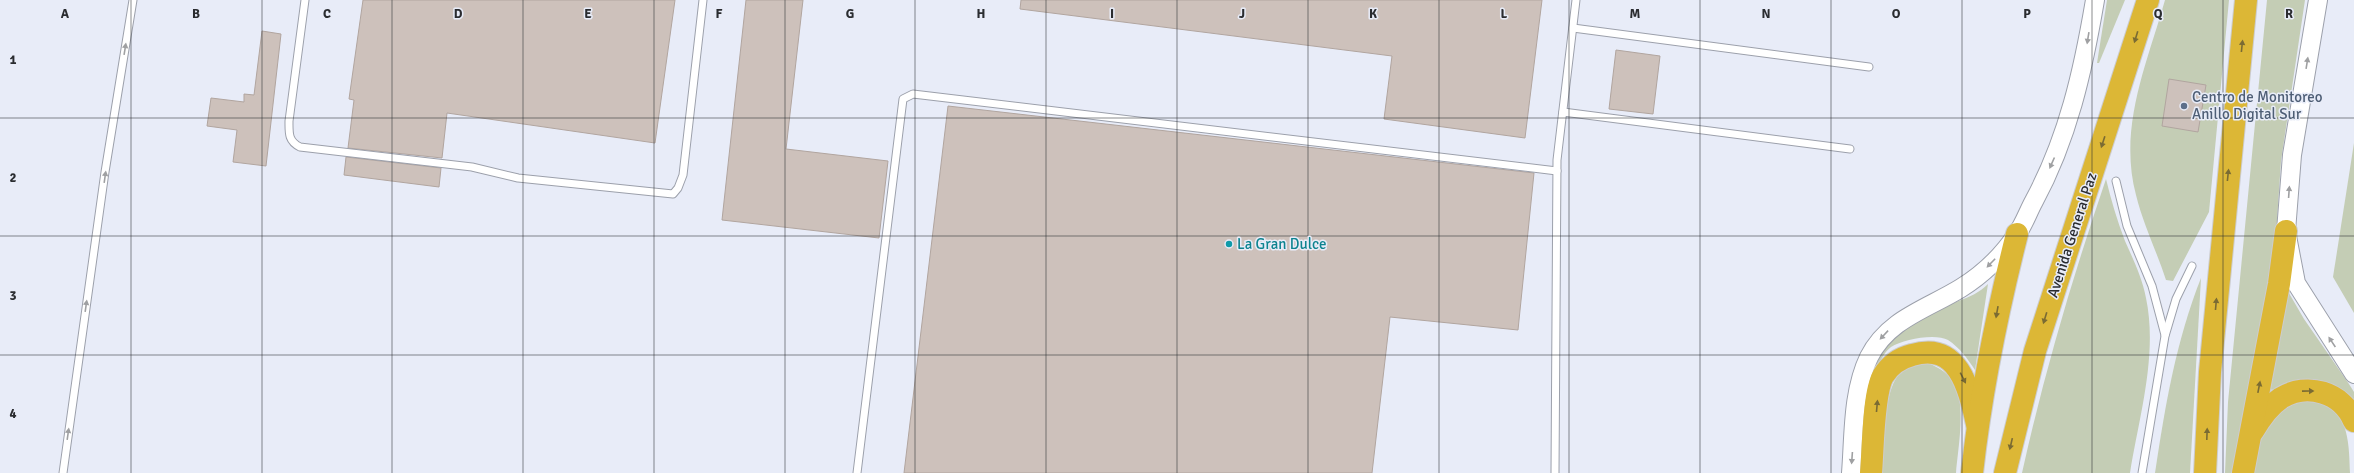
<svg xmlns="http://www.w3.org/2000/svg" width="2354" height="473" viewBox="0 0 2354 473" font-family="Signika,sans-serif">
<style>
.green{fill:#c4cdb5}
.building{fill:#cdc1bb;stroke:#b1a59f}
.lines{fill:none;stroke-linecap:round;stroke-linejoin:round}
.service-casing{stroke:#9ca0ab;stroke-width:9}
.tertiary-casing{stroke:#9ca0ab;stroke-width:20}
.motorway-casing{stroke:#cccccd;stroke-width:24}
.service{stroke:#fff;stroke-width:7}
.tertiary{stroke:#fff;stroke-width:18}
.motorway{stroke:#dcb736;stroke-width:22}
.oneway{fill:#7a6b33}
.oneway2{fill:#9fa0a2}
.grid{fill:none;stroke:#2a2c30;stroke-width:1;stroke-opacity:0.55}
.service-dot{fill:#5c6f8a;stroke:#e8ecf8;stroke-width:1.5}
.culture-dot{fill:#0f9aa8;stroke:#e8ecf8;stroke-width:1.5}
.labels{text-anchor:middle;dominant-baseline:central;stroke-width:3;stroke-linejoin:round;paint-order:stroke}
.service-label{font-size:15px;fill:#4e5e75;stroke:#e8ecf8;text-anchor:start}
.street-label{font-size:15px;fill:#2a2c30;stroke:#e8ecf8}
.culture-label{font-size:15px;fill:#0d838f;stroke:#e8ecf8;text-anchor:start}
.grid-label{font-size:13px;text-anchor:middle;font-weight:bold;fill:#2a2c30;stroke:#e8ecf8;stroke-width:3;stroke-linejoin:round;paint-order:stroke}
</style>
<rect width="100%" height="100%" fill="#e8ecf8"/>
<!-- green -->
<g class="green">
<path d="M2107,0h18l-26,63h-2z"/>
<path d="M2165,0h64l-20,212 -36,69 -7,-1c-9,-28 -23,-56 -30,-85 -18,-68 11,-131 29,-195z"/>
<path d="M2267,0h38l-24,161 -5,74 -7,58 -35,180h-9l3,-71z"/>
<path d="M2354,143v170l-21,-36z"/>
<path d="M2106,179c5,21 11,41 19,62 8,18 17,36 21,57 12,57 -7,119 -16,175h-108c22,-100 51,-197 84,-294z"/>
<path d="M2201,278l-11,195h-35c10,-67 21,-132 46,-195z"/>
<path d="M1988,284l-13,86c-8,-12 -15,-22 -27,-30 -12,-7 -45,-1 -57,7 -8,6 -12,17 -17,26l-11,100h-3c5,-67 -1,-125 68,-160 20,-11 43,-12 60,-29z"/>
<path d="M2286,288l18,31 45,65 5,8v11c-21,-27 -55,-31 -82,-13l-4,-2z"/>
<path d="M1925,362c11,4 21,9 28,19 14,21 5,67 3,92h-76c2,-22 4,-82 18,-97 7,-8 17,-11 27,-14z"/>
<path d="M2298,400c7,1 16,0 22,2 30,9 29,46 30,71h-98l10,-37 15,-23z"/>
</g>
<!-- building -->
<g class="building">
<path d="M363,0h312l-20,143 -208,-30 -5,45 -94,-10 6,-48 -5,-1z"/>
<path d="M746,0h57l-17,149 102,12 -9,77 -157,-18z"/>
<path d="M1021,0h521l-17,138 -141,-19 8,-63 -372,-47z"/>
<path d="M262,31l19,3 -15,132 -33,-4 4,-32 -30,-4 4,-28 33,4v-8l10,1z"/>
<path d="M1616,50l44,6 -7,58 -44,-5z"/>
<path d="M2169,79l37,6 -8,47 -36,-6z"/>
<path d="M948,106l586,67 -16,157 -128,-13 -18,156h-468z"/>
<path d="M346,157l95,11 -2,19 -95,-12z"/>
</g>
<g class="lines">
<defs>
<g id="service">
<path d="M305,0l-16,121c0,12 -1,20 11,26l172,20 46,11 155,16 5,-6 5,-13 20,-175"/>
<path d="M1573,28l296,39"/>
<path d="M1563,112l287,37"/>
<path d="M2116,181l11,45 25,60 13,49"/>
<path d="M63,473l42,-301 28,-172"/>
<path d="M857,473l46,-374 10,-5 644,77"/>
<path d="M1555,473l2,-313 19,-160"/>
<path d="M2142,473l23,-137 11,-37 16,-33"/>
</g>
<g id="tertiary">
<path d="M2318,0l-26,155 -6,76 10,52 58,91"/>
<path d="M1851,473c3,-37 1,-81 18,-116 19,-38 58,-48 92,-69 21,-13 42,-33 56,-54 7,-10 11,-22 17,-33 34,-63 49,-130 61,-201"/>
</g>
<g id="motorway">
<path d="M2253,431c7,-12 16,-25 28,-33 26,-16 61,-6 73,23"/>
<path d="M1871,473c2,-22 2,-79 12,-97 7,-11 17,-18 29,-21 47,-14 57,34 65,69"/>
<path d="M1972,473c9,-81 25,-160 45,-239"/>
<path d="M2005,473l30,-122 113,-351"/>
<path d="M2205,473l5,-101 36,-372"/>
<path d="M2243,473l36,-189 7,-53"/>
</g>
</defs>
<!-- service casing -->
<use href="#service" class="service-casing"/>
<!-- tertiary casing -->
<use href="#tertiary" class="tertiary-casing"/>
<!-- motorway casing -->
<use href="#motorway" class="motorway-casing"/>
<!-- service -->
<use href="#service" class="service"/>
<!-- tertiary -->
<use href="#tertiary" class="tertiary"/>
<!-- motorway -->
<use href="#motorway" class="motorway"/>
</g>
<!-- one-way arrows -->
<defs><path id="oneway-solid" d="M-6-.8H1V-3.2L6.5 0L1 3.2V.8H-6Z"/></defs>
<g class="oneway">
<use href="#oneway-solid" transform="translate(2136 37) rotate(107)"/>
<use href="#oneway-solid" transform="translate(2242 46) rotate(-84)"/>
<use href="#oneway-solid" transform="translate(2103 142) rotate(108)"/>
<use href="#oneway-solid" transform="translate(2228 175) rotate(-84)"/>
<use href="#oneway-solid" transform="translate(2216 304) rotate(-85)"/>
<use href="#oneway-solid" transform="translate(1997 312) rotate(100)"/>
<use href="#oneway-solid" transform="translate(2045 318) rotate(107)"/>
<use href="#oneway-solid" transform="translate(1963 378) rotate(63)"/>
<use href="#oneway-solid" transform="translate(2259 387) rotate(-79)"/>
<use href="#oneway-solid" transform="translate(2308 391) rotate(-1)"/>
<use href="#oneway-solid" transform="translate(1877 406) rotate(-85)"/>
<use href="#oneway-solid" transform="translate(2207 434) rotate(-88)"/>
<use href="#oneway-solid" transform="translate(2011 444) rotate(103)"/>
</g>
<g class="oneway2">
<use href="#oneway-solid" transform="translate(2088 38) rotate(99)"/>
<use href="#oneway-solid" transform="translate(125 49) rotate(-81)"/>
<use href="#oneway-solid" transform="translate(2307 63) rotate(-81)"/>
<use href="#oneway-solid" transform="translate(2052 163) rotate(114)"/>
<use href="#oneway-solid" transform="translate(105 177) rotate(-82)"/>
<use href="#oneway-solid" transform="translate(2289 192) rotate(-86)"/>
<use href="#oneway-solid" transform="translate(1991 263) rotate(134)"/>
<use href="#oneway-solid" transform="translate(86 306) rotate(-82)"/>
<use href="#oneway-solid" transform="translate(1884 335) rotate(133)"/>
<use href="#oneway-solid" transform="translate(2332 342) rotate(-124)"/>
<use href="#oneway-solid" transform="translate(68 434) rotate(-82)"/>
<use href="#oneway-solid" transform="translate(1852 458) rotate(94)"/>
</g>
<!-- grid -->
<path class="grid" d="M131,0v473M262,0v473M392,0v473M523,0v473M654,0v473M785,0v473M915,0v473M1046,0v473M1177,0v473M1308,0v473M1439,0v473M1569,0v473M1700,0v473M1831,0v473M1962,0v473M2092,0v473M2223,0v473M0,118h2354M0,236h2354M0,355h2354"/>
<!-- markers -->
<circle class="service-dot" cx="2184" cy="106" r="4"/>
<circle class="culture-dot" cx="1229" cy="244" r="4"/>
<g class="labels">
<!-- service labels -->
<g class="service-label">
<text x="2192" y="97">Centro de Monitoreo<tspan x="2192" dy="17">Anillo Digital Sur</tspan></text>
</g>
<!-- street labels -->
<g class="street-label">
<text transform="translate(2072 235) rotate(-72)">Avenida General Paz</text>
</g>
<!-- culture labels -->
<g class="culture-label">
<text x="1237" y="244">La Gran Dulce</text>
</g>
</g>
<g class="grid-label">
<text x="65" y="18">A</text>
<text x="196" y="18">B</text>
<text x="327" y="18">C</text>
<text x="458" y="18">D</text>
<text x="588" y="18">E</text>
<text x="719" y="18">F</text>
<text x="850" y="18">G</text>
<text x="981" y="18">H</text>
<text x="1112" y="18">I</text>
<text x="1242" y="18">J</text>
<text x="1373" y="18">K</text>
<text x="1504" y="18">L</text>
<text x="1635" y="18">M</text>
<text x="1766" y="18">N</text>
<text x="1896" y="18">O</text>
<text x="2027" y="18">P</text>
<text x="2158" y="18">Q</text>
<text x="2289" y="18">R</text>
<text x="13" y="64">1</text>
<text x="13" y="182">2</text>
<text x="13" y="300">3</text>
<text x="13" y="418">4</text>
</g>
</svg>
